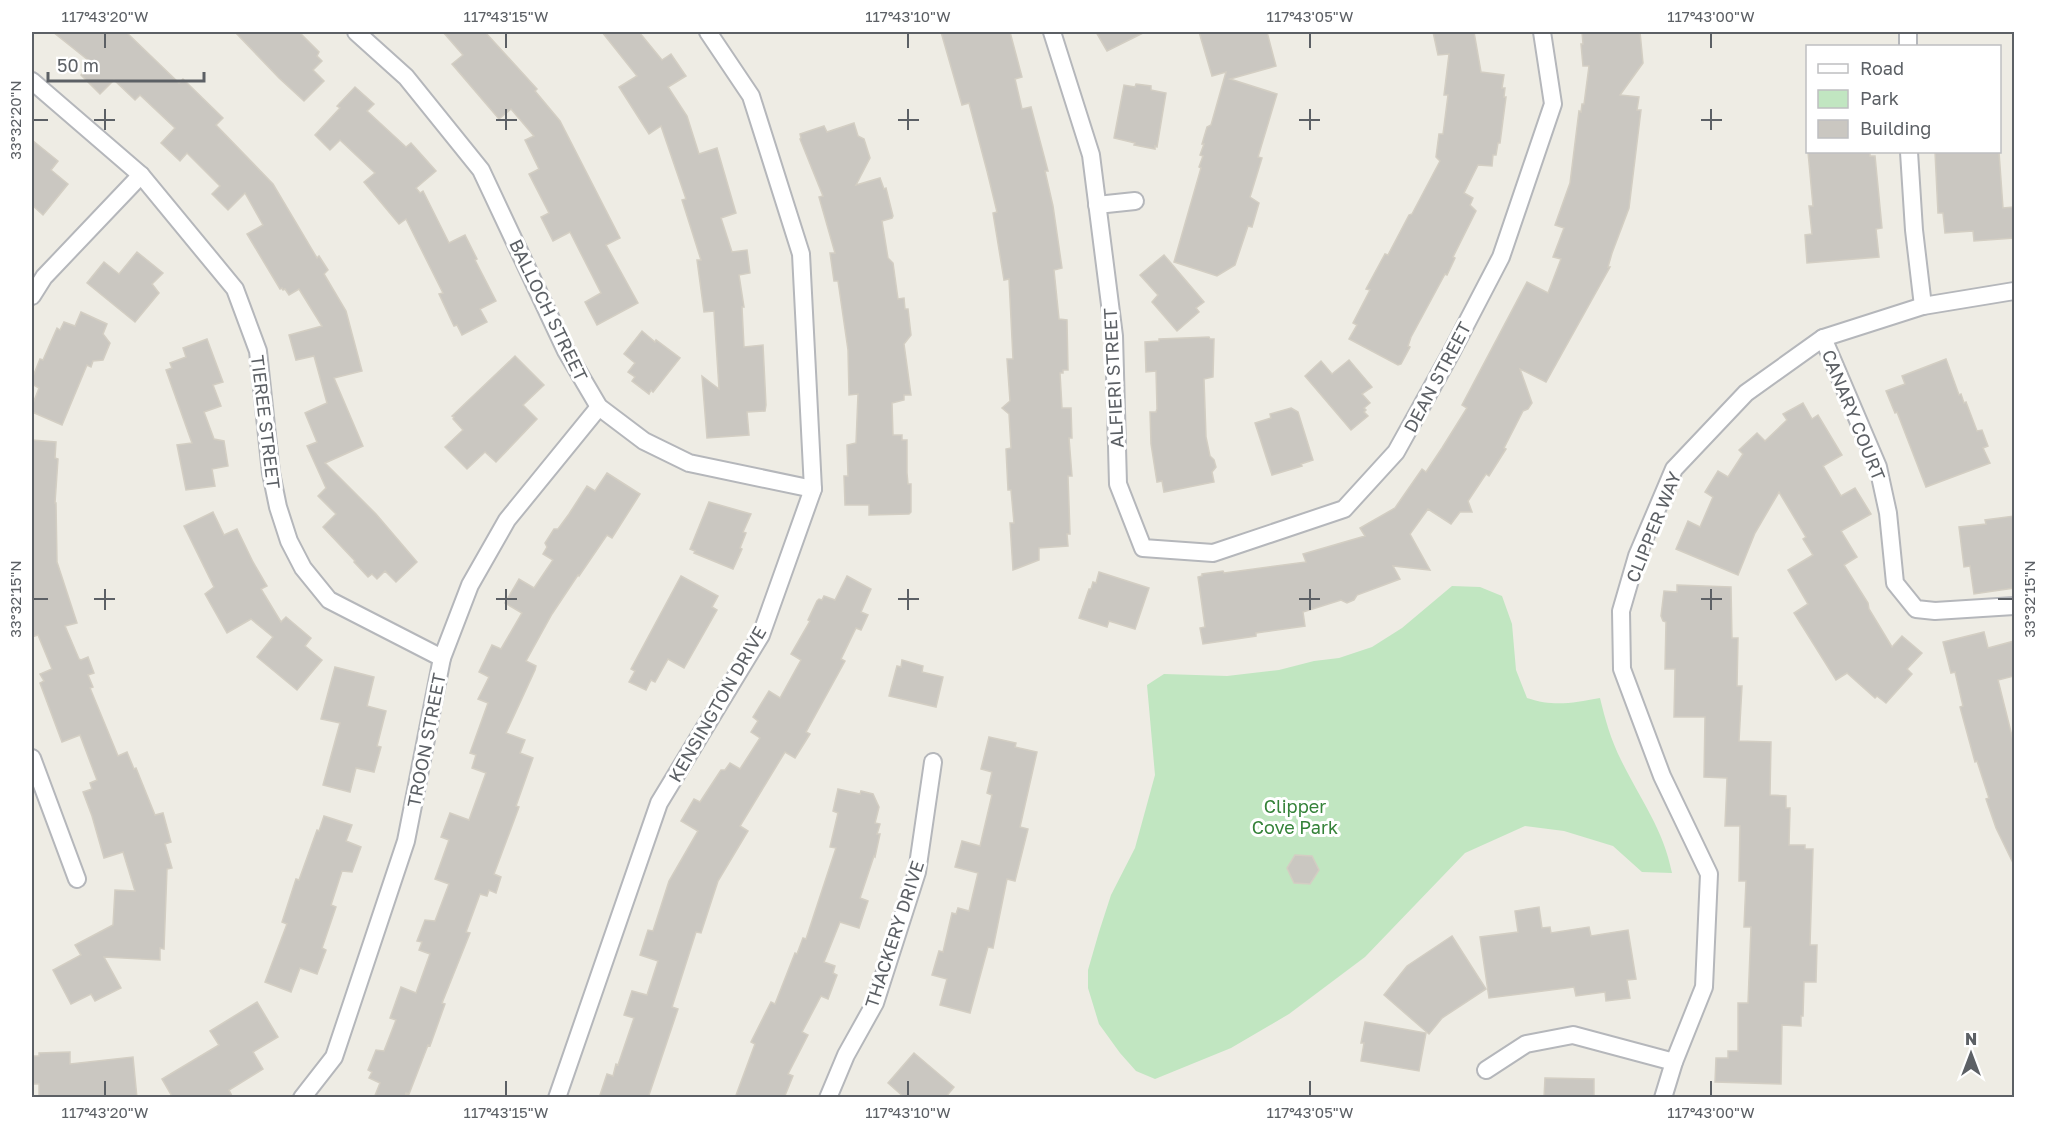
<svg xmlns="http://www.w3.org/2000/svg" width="2046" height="1129" viewBox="0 0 2046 1129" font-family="'Golos Text',sans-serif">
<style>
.green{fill:#c1e6c1}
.building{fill:#cac7c1;stroke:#d3cec3;stroke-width:1.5}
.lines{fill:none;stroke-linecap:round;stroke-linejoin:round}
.street-casing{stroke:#b5b7bb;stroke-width:20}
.street{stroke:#fff;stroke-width:16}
.ticks{fill:none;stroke:#5c6065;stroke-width:2}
.labels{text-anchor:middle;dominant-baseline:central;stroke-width:6;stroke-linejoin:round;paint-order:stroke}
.street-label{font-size:18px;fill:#5c6065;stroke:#fff}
.park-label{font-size:18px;fill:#358239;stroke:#fff}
.neatline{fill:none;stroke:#5c6065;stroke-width:2}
.ticks-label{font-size:15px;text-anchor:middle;fill:#5c6065}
</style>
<rect width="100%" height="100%" fill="#eeece4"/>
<!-- green -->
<path class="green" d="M1452,586l28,1 22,9 10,28 4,46 11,28c27,9 45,5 73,0 5,21 11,42 21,62 19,39 42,68 51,113l-30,-1 -29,-26 -49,-15 -39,-5 -60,27 -100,104 -76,57 -58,34 -76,31 -19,-8 -16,-18 -21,-29 -11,-36v-18l11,-38 12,-37 24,-47 20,-73 -8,-90 17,-11 63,2 52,-6 35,-9 25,-3 33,-11 30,-19z"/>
<!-- building -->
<g class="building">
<path d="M53,32h73l53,51 4,-4 40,39 -7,7 57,59 44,74 2,-2 9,14 -4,4 22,37 16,60 -28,7 29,68 -38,17 51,51 41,48 -21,20 -11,-11 -8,8 -5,-5 -4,3 -14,-15 1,-1 -32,-34 13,-13 -18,-18 8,-8 -19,-42 10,-4 -12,-29 22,-10 -13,-47 -18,4 -7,-25 33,-9 -23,-37 -10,6 -4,-6 -2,1 -1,-2 -2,1 -33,-55 16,-9 -18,-32 -17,17 -16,-16 8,-8 -33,-33 -7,8 -19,-18 14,-15 -35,-33 -5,5 -21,-20 -14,14 -19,-19 12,-11z"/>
<path d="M235,32h64l20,20 -2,4 5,5 -9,9 11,11 -20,20 -25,-23z"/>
<path d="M443,32h42l52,57 -2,2 25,30 60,117 -14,7 32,58 -41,22 -12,-23 16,-9 -31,-61 -17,9 -12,-24 8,-4 -20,-39 10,-5 -14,-29 9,-4 -23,-27 -12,10 -47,-55 11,-9z"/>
<path d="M602,32h37l23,28 9,-6 15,22 -18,11 19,29 12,38 18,-6 19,65 -15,5 11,34 15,-2 3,23 -11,2 5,32h-2l2,40 19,-2 3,60 -1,6 -18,1 2,23 -42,3 -5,-62 17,13 -5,-78 -10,1 -7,-52h4l-19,-60 4,-1 -25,-73 -12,8 -30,-47 18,-11z"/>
<path d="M941,32h69l12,45 -7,2 7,30 9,-2 17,64h-3l8,35 9,62 -8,2 5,49 8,1 1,50h-5v3h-3l2,35h9l1,30h-3l3,38h-4l2,58h-3l1,12 -29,2v12l-26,10 -3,-47h4l-3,-33h-3l-2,-41 5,-1 -2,-34 -7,-6 8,-7 -3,-42h6l-4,-80 -5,1 -11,-67 4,-1 -10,-41 -18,-68 -7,2z"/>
<path d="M1096,32h49l-38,19z"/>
<path d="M1199,32h68l9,34 -46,13 47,15 -19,63 4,1 -12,39 9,6 -7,24 -4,-1 -13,39 -18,11 -43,-14 27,-94 -2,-1 4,-11 -3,-1 4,-11h-2l5,-17 4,-2 15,-53 -14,4z"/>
<path d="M1433,32h41l7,40 23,3 -2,13h3l-1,9h2l-6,46h-2l-2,12h-3l-1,11 -14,-1 -14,28 9,5 -3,7 6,6 -23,46 2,1 -8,17 -2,-1 -34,63 -3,9 2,1 -9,17 -3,1 -49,-26 8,-14 -4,-2 17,-33 -4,-1 19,-35 3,1 21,-40 3,-1 28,-53 -4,-4 3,-23h4l5,-39h-4l5,-41 -11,1z"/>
<path d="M1582,32h58l3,31 -23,32 19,2 -2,13h4l-12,98 -17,45 -4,14h2l-64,115 -26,-13 12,34 -4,6 -5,2 -19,37 2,1 -17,27 -3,-2 -18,27 4,11h-12l-9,12 -23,-15 -18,25 20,36 -37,-4 7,13 -43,16 -3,5 -7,3 -6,-3 -38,12 2,14 -49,7v3l-53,8 -3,-16 5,-1 -7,-50 4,-1v-2l21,-3 1,2 82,-11 -3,-8 62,-18 -5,-8 35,-20 27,-39 4,3 16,-24 25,-40 -5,-3 65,-123 21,11 13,-34 -8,-2 11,-29 -9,-3 15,-42 9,-72 2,1 1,-8h2l5,-38h-6l-2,-22h2z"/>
<path d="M1136,84l15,2v4l15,3 -9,54 -2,-1v3l-21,-4 1,-2 -21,-5 10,-53 11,2z"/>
<path d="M355,87l19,17 -7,7 39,36 5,-4 25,28 -20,17 4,5 3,-2 26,52 16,-8 12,24 -2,1 21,41 -16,8 7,13 -25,13 -5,-10 -3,1 -15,-32 4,-1 -37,-74 -7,5 -35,-42 11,-9 -35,-33 -10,10 -15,-15 25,-27 -3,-2z"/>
<path d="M854,123l4,13 6,3 6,19 -14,27 24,-7 4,11 2,-1 7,28 -1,2 -10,3 6,37 5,5 5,36 6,-1 1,11h3l3,26 -7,9 7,51h-7v5l-12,3 1,32h9v5h5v33l1,11h3v28l-2,2 -40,1v-10h-24l-1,-29h4l-1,-31 9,-2 2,-49 -9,1 -1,-45 -10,-69h-4l-4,-28h5l-16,-56 4,-1 -23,-57 1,-1 -1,-4 24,-8 3,6z"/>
<path d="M32,140l26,21 -7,9 17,14 -25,31 -11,-10z"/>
<path d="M1808,152h62v4h5l7,72 -6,1 3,28 -72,6 -2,-28 7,-1 -3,-28h4z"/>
<path d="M1935,152h64l4,56 10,-1 1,31 -40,3 -1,-10 -28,2 -2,-20h-5z"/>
<path d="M137,252l26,21 -11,11 7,9 -24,29 -48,-39 17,-21 15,12z"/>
<path d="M1164,255l40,47 -8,6 3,4 -22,19 -25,-29 6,-7 -18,-20z"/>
<path d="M81,312l26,12 -4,10 7,9 -7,17 -10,1 -2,6 -4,-2 -25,60 -30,-13v-6l7,-18 -7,-4v-5l8,-20 3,1 14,-32 3,2 4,-8 11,4z"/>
<path d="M642,331l13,11 1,-2 24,18 -27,34 -2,-2 -2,4 -17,-13 3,-4 -7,-5 7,-9 -11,-9z"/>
<path d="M1209,337l1,2h4l-1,38 -9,2 2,58 4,19 4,4 2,7 -4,5 2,10 -50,10 -2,-11 -5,1 -6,-38 -1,-32h6l1,-3 -1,-38 -10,1 -1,-30 14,-1v-2z"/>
<path d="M207,339l16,43 -10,3 8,21 -17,6 10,27 10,2 4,25 -16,3 3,17 -29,4 -9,-45 15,-2 -26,-73 6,-2 -2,-5 16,-6 -3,-9z"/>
<path d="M515,356l29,29 -21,20 14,14 -41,43 -11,-10 -18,17 -22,-22 18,-17 -10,-11 1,-2 -2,-1z"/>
<path d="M1946,359l13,36 2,-1 3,9 2,-1 11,29 5,-1 6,16 -5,2 7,15 -64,24 -29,-75 -2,1 -9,-22 19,-7 -3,-8z"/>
<path d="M1349,360l23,27 -10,7 8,9 -6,5 2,2 -2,2 4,4 -17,14 -46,-54 16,-15 11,13z"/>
<path d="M1803,403l9,16 6,-4 24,40 -19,11 18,30 14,-8 16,26 -30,17 16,26 -13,8 24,38 1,6 23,38 10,-11 20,17 -15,16 5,5 -26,29 -9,-7 -2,2 -28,-25 -11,7 -42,-67 14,-9 -20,-34 25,-15 -10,-16 3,-2 -27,-45 -24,41 -17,42 -62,-26 12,-28 12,6 13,-30 -8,-5 13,-21 10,6 15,-23 -4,-4 18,-17 8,8 22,-21 -4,-6z"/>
<path d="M1291,408l7,4 15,48 -12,4 1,2 -30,9 -17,-52 16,-5 -1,-4z"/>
<path d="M32,440l24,2 -1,16 3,1 -3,44h1l1,59 20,61 -12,3 14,33 2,1 7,-3 6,16 -6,2 5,12 -3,1 28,68 9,-4 7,17 2,-1 19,47 8,-2 8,29 -6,2 7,24 -5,1 -3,80 -4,-1v12l-56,-3 17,31 -26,13 -4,-7 -20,10 -18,-34 28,-15 -6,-10 38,-20 2,-35 20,1 -12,-39 -19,6 -12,-42 -9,-24 9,-3 -2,-6 7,-3 -17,-45 -18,7 -22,-59 4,-2 -4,-7 12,-5 -14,-34 -6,2z"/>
<path d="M607,473l33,21 -28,44 -5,-3 -28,41 -1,-1 -26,39 -26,47 10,5 -1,4 -29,63 19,7 -5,13 13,5 -17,48 3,1 -25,67 7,3 -5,16 -7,-3 -2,6 -7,-2 -14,38 4,1 -28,70 3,1 -15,42 -2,-1 -19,49 -3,-1 -1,5h-31l6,-15 -11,-5 3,-6 -4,-2 8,-20 8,1 12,-31 -6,-2 11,-31 15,6 14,-39 -11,-4 3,-8 -5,-1 8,-21 10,1 14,-37 -14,-5 14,-39 -8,-3 9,-24 19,7 17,-47 -14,-5 4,-13 -6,-2 18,-50 -10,-4 11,-22 -10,-5 13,-27 9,4 21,-36 -17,-10 14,-24 15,9 19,-28 -10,-6 4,-7 -2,-4 9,-14h4l11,-15 18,-28 8,5z"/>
<path d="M709,502l42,12 -8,18 3,1 -6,15 2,1 -9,20 -39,-16 1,-2 -5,-2z"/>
<path d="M213,512l11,23 13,-6 16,33 14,24 -6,3 20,33 5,-5 25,21 -6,8 17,14 -25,30 -40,-33 16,-20 -22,-18 -24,14 -22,-39 9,-7 -30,-61z"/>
<path d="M2014,516v72l-40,6 -4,-28 -6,1 -5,-40 27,-3 -1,-4z"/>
<path d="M1099,572l50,16 -14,41 -26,-8 -2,6 -28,-9 10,-29h2l2,-7 3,1z"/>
<path d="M681,576l37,20 -6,11 5,3 -33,58 -16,-9 -13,23 -4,-2 -5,10 -17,-8 6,-11 -4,-2z"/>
<path d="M847,576l24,13 -10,23 7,3 -7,15 -5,-2 -15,31 4,2 -39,71 4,2 -15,24 -10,-6 -45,74 8,5 -30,50 -17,52 -5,-1 -24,75 6,2 -30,89h-49l8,-24 6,2 3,-12 2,1 16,-47 -10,-3 8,-24 15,4 11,-34 -18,-6 8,-25 5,1 16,-50 29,-50 -17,-10 13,-22 6,3 21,-32h4l5,-7 10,6 20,-31 -9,-6 7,-11 -5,-4 16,-26 11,7 21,-38 -10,-6 19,-33 -2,-1 9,-19 2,-2 3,1 2,-4 11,4z"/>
<path d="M1677,585l54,2 1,51h6l-1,48h5l-3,55 32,1 -1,53 16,1v12h4l-1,37h16v4h8l-3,96h7l-1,37h-12l-1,34h-2v10l-19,-1 -1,59 -66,-2 1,-24h12v-7h10v-48h10l3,-76h-7l2,-46h-7l1,-55h-15l2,-48 -23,-1 1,-60h-31l1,-48h-10l1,-47 -3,-1 -2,-5 3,-25 13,1z"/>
<path d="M1984,632l4,16 26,-7v35l-16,4 16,64v121l-18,-37 -10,-29 3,-1 -12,-37 -2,1 -15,-55 3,-1 -8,-34 -4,1 -8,-31z"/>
<path d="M902,660l21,6 -1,6 21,5 -7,30 -47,-11 8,-30 4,1z"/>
<path d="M335,667l39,10 -7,29 19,5 -9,35 4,1 -7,25 -18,-4 -6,24 -27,-7 17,-62 -19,-4z"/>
<path d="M989,737l27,6 -1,4 22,5 -17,75 8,2 -13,52 -8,-2 -14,69 -5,-1 -18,66 -30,-8 7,-26 -15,-4 7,-24 4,1 9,-39 4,1 2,-6 11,3 9,-38 -23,-6 7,-26 18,5 12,-51 -5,-2 5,-21 -11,-3z"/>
<path d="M838,789l22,5 1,-3 12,3 6,13 -4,16 5,1 -3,10h3l-5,23 -1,-1 -14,42 8,3 -9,27 -19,-6 -16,40 11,4 -2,7 4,2 -9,24 -7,-3 -19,36 6,3 -20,39 5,2 -9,22h-49l20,-54 -4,-2 20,-40 4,2 20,-51 2,1 6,-16 3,1 30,-91 -6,-1 8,-34 -5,-2z"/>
<path d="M324,816l28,9 -6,16 15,6 -9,25 -10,-1 -11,34 5,2 -14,41 4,2 -9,24 -17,-6 -9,24 -26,-10 22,-58 -5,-2 14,-43 3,1 18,-50 2,1z"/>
<path d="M1295,855l17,1 7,14 -9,14 -16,-1 -7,-15z"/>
<path d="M1539,907l3,21 8,-1 1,6 38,-6 2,9 37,-6 8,49 -9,1 3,18 -24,3 -1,-9 -29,4 -2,-9 -85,11 -9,-61 38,-5 -3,-21z"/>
<path d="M1452,936l34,53 -44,29 -13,16 -45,-39 23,-29z"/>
<path d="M257,1002l21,35 -25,15 10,17 -34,21 4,8h-60l-11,-19 57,-34 -9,-14z"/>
<path d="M1365,1022l61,11 -7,38 -58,-10 3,-18h-3z"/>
<path d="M70,1052v12l63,-7 4,41 -98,-2v-12h-7v-28h7v-3z"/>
<path d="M914,1053l40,34 -9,11h-40l-17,-15z"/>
<path d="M1545,1078l49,1v19h-50z"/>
</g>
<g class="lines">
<defs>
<g id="street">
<path d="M356,32l50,45 75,93 85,181 33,56 45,34 45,22 124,26"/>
<path d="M1052,32l39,123 23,181 4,148 25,64 70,5 131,-44 52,-57 55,-99 50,-96 52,-153 -11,-72"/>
<path d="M1908,32v14"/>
<path d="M32,81l109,94 94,114 23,62 13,122 7,34 11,34 14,27 26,32 113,58"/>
<path d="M1909,152l5,78 9,76"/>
<path d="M1097,205l38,-4"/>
<path d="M32,296l12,-19 97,-102"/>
<path d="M1823,338l55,129 10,46 7,70 21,26 19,2 79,-5"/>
<path d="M32,758l45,121"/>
<path d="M1486,1070l40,-26 47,-9 101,27"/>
<path d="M302,1098l32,-41 72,-216 36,-183 28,-73 37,-65 92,-113"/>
<path d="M557,1098l102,-295 102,-168 52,-146 -12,-235 -50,-158 -43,-64"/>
<path d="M828,1098l18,-43 29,-52 42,-131 16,-110"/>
<path d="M1663,1098l11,-36 30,-75 5,-113 -47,-98 -40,-107 -1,-58 16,-55 37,-87 72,-76 77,-55 100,-32 91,-15"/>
</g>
</defs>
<!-- street casing -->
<use href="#street" class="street-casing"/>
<!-- street -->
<use href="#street" class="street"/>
</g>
<!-- ticks -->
<path class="ticks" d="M105,33v15M506,33v15M908,33v15M1310,33v15M1711,33v15M105,109v21M506,109v21M908,109v21M1310,109v21M1711,109v21M33,120h15M94,120h21M496,120h21M898,120h21M1299,120h21M1701,120h21M105,589v21M506,589v21M908,589v21M1310,589v21M1711,589v21M33,599h15M94,599h21M496,599h21M898,599h21M1299,599h21M1701,599h21M1998,599h15M105,1081v15M506,1081v15M908,1081v15M1310,1081v15M1711,1081v15"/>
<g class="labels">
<!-- street labels -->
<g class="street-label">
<text transform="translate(549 310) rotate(64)">BALLOCH STREET</text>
<text transform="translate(1437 377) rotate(-62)">DEAN STREET</text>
<text transform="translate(1113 378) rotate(-93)">ALFIERI STREET</text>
<text transform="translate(1854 415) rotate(68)">CANARY COURT</text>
<text transform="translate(266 422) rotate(83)">TIEREE STREET</text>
<text transform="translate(1653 527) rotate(-68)">CLIPPER WAY</text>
<text transform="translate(717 704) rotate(-60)">KENSINGTON DRIVE</text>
<text transform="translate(426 740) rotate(-79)">TROON STREET</text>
<text transform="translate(894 934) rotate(-72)">THACKERY DRIVE</text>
</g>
<!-- park labels -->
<g class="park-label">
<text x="1295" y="806">Clipper<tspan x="1295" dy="21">Cove Park</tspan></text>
</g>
</g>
<!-- border -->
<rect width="2046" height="1129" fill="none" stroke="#ffffff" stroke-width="66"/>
<!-- legend -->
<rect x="1806" y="45" width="195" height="108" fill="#ffffff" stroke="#bebfc1" stroke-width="1.5"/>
<rect x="1818" y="64" width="30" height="9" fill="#ffffff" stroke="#bebfc1" stroke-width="1.5"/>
<text x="1860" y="75" font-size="18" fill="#5c6065">Road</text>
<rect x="1818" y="90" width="30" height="18" fill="#c1e6c1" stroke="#bebfc1" stroke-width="1.5"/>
<text x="1860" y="105" font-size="18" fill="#5c6065">Park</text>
<rect x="1818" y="120" width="30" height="18" fill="#cac7c1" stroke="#bebfc1" stroke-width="1.5"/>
<text x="1860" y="135" font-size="18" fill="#5c6065">Building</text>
<!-- north arrow -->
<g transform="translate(1971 1054)" stroke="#ffffff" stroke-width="4.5" paint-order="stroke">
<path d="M0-4.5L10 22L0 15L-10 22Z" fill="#5c6065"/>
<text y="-9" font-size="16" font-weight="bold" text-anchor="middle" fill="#5c6065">N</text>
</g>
<!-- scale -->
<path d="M48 72v9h156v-9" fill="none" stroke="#5c6065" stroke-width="3"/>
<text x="57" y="72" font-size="18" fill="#5c6065" stroke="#ffffff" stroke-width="4.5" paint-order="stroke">50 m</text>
<rect x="33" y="33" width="1980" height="1063" class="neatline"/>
<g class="ticks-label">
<text x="105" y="22">117°43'20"W</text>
<text x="506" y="22">117°43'15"W</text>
<text x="908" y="22">117°43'10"W</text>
<text x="1310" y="22">117°43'05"W</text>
<text x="1711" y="22">117°43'00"W</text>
<text transform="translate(16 120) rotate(-90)" y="5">33°32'20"N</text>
<text transform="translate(16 599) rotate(-90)" y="5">33°32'15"N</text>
<text transform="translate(2030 599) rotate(-90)" y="5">33°32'15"N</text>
<text x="105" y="1118">117°43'20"W</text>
<text x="506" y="1118">117°43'15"W</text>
<text x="908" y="1118">117°43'10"W</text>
<text x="1310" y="1118">117°43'05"W</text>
<text x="1711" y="1118">117°43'00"W</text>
</g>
</svg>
